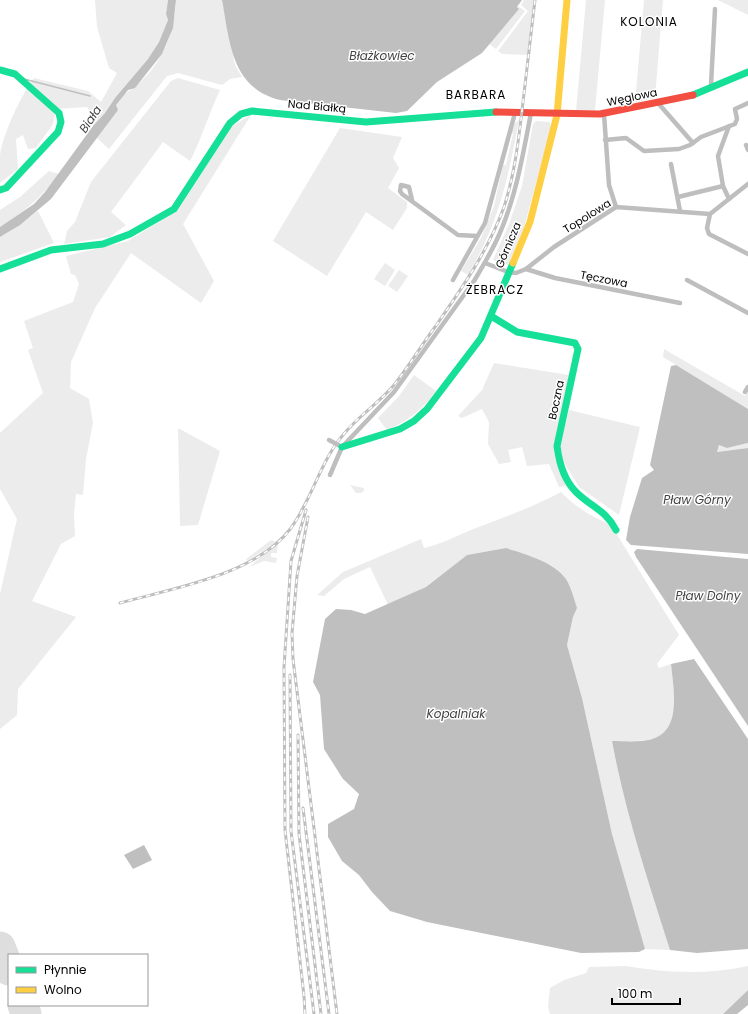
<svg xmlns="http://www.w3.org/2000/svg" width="748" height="1014" viewBox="0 0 748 1014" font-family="Poppins,sans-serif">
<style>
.green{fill:#ececec}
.water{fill:#bfbfbf}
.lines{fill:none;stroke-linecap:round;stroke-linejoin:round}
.stream{stroke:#bfbfbf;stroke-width:1.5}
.taxiway{stroke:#dedede;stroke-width:12}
.runway{stroke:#dedede;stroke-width:31}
.street{stroke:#bebebe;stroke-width:4.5}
.fast{stroke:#16e098;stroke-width:7}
.slow{stroke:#ffcf43;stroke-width:7}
.jam{stroke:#f24e42;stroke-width:7}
.rail-casing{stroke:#bebebe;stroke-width:3}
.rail{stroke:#fff;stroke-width:1.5;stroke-dasharray:4.5;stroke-linecap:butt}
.labels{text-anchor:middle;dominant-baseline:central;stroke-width:3;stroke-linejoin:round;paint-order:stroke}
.street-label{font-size:11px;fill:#000;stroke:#fff}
.neighbourhood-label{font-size:12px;letter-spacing:1px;fill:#000;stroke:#fff}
.water-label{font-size:12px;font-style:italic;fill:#444;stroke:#fff}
</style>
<rect width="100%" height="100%" fill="#fff"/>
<!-- green -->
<g class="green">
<path d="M95,0h73l-2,14 2,6 -9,22 -11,17 -33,39 -10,15 -12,13 -2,-12 -4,-7 -31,2 -3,15 -17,24 -8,1 -5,-14 -7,4 2,30 -18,14c0,-9 0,-19 0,-28 3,-21 21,-60 34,-77l54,13 13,11 16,-29 -8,-5 -12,-41z"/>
<path d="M176,0h46l13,65 7,12 -12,2 -8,6 -44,-12 -11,3 -58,73 -12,-11c9,-12 13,-27 23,-39 4,-7 11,-8 16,-13 26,-22 39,-53 40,-86z"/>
<path d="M524,0h10l-6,55 -26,-1 -4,-3 30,-40 -7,-6z"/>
<path d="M586,0h19l-10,110 -19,1z"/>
<path d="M644,0h19l-8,98 -20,5z"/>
<path d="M718,0h30v15z"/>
<path d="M518,6l7,5 -29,38 -7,-5 29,-35z"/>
<path d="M178,78l42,12c-11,23 -18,48 -30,71l-27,-19 -52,70 15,13 -16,12 -46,7 3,-13 8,-9 16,-40 80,-101z"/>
<path d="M251,115l-68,109 31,57 -13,22 -70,-50 -36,55 -24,54 -1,26 19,11 4,24 -7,36 -3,36 -7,-1 -2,20 1,22 -14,8 -29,57 44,16 -58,72 -1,26 -17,14v-135l17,-75 -17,-30v-56l43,-40 -15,-43 5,-2 -9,-27 49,-19 6,-18 -4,-9 -4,-1 -5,-18 62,-15 50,-31 54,-84z"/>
<path d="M519,120c-11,59 -20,102 -51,155l-7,-4 20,-33 13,-32 9,-41h3l7,-31 -2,-1 4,-10z"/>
<path d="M536,121l14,1 1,6 -27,99 -16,38 -15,-5 16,-36 13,-38 11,-62z"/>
<path d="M340,128l62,9 -9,21 6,10 -11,20 19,14v6l-14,22 -27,-18 -39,64 -54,-35z"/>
<path d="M49,171l10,3c-19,25 -33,36 -59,53v-17l20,-13z"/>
<path d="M38,211l16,32 -54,19v-25l9,-5z"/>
<path d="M385,263l10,7 -10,16 -11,-7z"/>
<path d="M399,270l9,6 -11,16 -9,-6z"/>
<path d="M664,349l81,47 3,-4v17l-85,-52z"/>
<path d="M494,363l75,12 -15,79 12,32 -7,1 -10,-23 -22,2 -5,-19 -14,3 3,12 -12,2 -11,-20 1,-22 -7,-13 -20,9 -4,-2 24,-26z"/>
<path d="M414,375l22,16c-14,19 -28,30 -49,39l-9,-12 21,-22z"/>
<path d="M569,410l71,17 -21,88 -40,-28 -14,-23 -6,-14z"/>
<path d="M178,428l42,23 -22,74 -18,1z"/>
<path d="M748,443v5l-31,4 2,-7 8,3z"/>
<path d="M350,485l14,3v3l-3,2h-5z"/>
<path d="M561,492c14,15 30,24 50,33l68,110 -22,29 2,4 12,-4c2,22 11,63 -15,74 -11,4 -32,3 -44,3 13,71 36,140 58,209l-25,-1 -33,-115 -30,-136 -15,-53 6,-28 4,-9 -26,-42 -28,-12 -17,-6 -39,7 -41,32 -38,18 -18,-38 -26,12 -20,17 -7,-1 26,-23 78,-33 3,9c18,-4 34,-13 52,-20 29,-11 57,-21 85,-36z"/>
<path d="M271,540l5,2 -28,19 -2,-2z"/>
<path d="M278,543l-1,10h-6v4l6,1 -1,5 -12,-2 -15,6z"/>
<path d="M626,966c41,7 81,9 122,0v24l-25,24h-173l-2,-7 2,-19 14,-8 22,-7 3,-6z"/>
</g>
<!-- water -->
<g class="water">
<path d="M168,0h8l-3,28 -11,26 -27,34 -7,2 -12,15 2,5 -67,89 -31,26 -20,12v-10l34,-23 11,-12 48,-66 12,-13 10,-15 33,-39 11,-17 9,-22 -2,-6z"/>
<path d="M222,0h300l-5,7 2,2 -37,44 -45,29 -30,29 -11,2 -116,-13c-49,-12 -50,-58 -58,-100z"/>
<path d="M676,365l72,44v34l-21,5 -8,-3 -2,7 31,-4v106l-117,-9 -5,-5 4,-23 12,-39 12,-8 -4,-5 21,-99z"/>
<path d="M506,548c19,6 48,14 60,31 5,8 8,20 11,29l-4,9 -6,28 15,53 30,136 33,115 -6,3 -58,1 -154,-31 -37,-11 -18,-19 -13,-17 -17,-14 -14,-24v-13l26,-15 5,-15 -16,-15 -19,-30 -4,-54 -7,-13 12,-63 11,-10 15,1 14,4 61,-27 41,-32z"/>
<path d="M637,549l111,10v167l-112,-169 -2,-5z"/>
<path d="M694,659l54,80v210l-51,4 -27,-3c-22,-69 -45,-138 -58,-209 13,0 31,2 43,-3 27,-10 18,-52 16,-74z"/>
<path d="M144,845l8,15 -19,9 -9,-14z"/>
<path d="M748,990v15l-11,9h-14z"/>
</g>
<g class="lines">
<!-- stream -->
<path class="stream" d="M24,79l66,17"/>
<!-- taxiway -->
<path class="taxiway" d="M17,1014l5,-9"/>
<!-- runway -->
<g class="runway">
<path d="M0,947l9,23"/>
<path d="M23,1005l3,9"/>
</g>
<!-- street -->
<g class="street">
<path d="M712,88l-1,-3 4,-76"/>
<path d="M658,103l35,40"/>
<path d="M604,114l5,71 7,22"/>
<path d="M605,140l21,-2 18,13 35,-2 11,-4 11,-8 34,-13 2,-5 -2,-10 13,-6"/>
<path d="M746,145l2,5"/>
<path d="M671,164l9,47"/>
<path d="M678,197l45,-11"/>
<path d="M729,199l-6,-13 -5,-30 11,-30"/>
<path d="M412,200l-3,-13 -8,-2 -1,6 2,3 56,41 19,1"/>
<path d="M710,214l-3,14 2,6 39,20"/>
<path d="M485,263l23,9 8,1 10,-4 28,-22 62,-40 94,7 38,-30"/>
<path d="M526,269l29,9 125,25"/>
<path d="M453,280l32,-57 30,-110"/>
<path d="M687,280l61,33"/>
<path d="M745,392l3,-5"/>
<path d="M329,440l13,7"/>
<path d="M330,475l12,-28 52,-55 80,-111c9,-15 18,-30 25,-46 17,-38 24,-81 32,-122"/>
</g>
<!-- fast -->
<g class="fast">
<path d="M0,70l15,4 44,39 2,9 -3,10 -52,56 -6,2"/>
<path d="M693,95l55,-23"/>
<path d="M0,269l51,-19 52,-6 27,-10 44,-25 56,-86 11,-9 11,-3 114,11 130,-10"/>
<path d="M491,316l26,16 58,11 3,6 -21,97c2,16 7,34 19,46 15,15 30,18 40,38"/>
<path d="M342,447l58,-18 14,-8 13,-12 54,-71 32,-75"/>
</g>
<!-- slow -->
<path class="slow" d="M513,263l17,-41 27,-107 10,-115"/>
<!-- jam -->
<path class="jam" d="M496,112l104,2 93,-19"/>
<defs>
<g id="rail">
<path d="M308,517l-11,59 -5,57 1,26 44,355"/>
<path d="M120,603c54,-15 136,-28 171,-75 21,-29 29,-66 52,-93 15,-19 36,-32 51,-50 15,-19 27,-39 41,-58 27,-39 53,-76 69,-120 11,-34 15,-70 19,-105 4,-34 8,-68 12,-102"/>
<path d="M290,675l1,156 23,183"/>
<path d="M298,735l1,99 22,180"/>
<path d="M303,808l26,206"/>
<path d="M305,1014l-1,-18 -19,-166 -1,-163 7,-106 15,-51"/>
</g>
</defs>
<!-- rail casing -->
<use href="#rail" class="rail-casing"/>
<!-- rail -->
<use href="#rail" class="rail"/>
</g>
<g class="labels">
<!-- street labels -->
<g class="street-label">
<text transform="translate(632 97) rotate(-12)">Węglowa</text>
<text transform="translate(317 106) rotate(5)">Nad Białką</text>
<text transform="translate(587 216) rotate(-32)">Topolowa</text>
<text transform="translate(508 245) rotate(-67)">Górnicza</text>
<text transform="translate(604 279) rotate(11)">Tęczowa</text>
<text transform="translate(556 400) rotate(-78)">Boczna</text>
</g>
<!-- neighbourhood labels -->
<g class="neighbourhood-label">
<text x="649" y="21">KOLONIA</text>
<text x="476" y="94">BARBARA</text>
<text x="495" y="289">ŻEBRACZ</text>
</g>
<!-- water labels -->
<g class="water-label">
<text x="382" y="55">Błażkowiec</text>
<text transform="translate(90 119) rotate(-56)">Biała</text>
<text x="697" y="499">Pław Górny</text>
<text x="708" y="595">Pław Dolny</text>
<text x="456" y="713">Kopalniak</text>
</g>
</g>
<!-- legend -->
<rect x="8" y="954" width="140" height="52" fill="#ffffff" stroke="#999999"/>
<rect x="16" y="967" width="20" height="6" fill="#16e098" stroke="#999999"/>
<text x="44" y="974" font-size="12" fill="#000000">Płynnie</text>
<rect x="16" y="987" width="20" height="6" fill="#ffcf43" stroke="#999999"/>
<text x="44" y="994" font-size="12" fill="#000000">Wolno</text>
<!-- scale -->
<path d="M612 998v6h68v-6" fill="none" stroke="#000000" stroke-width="2"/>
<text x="618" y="998" font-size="12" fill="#000000" stroke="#ffffff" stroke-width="3" paint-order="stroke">100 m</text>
</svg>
